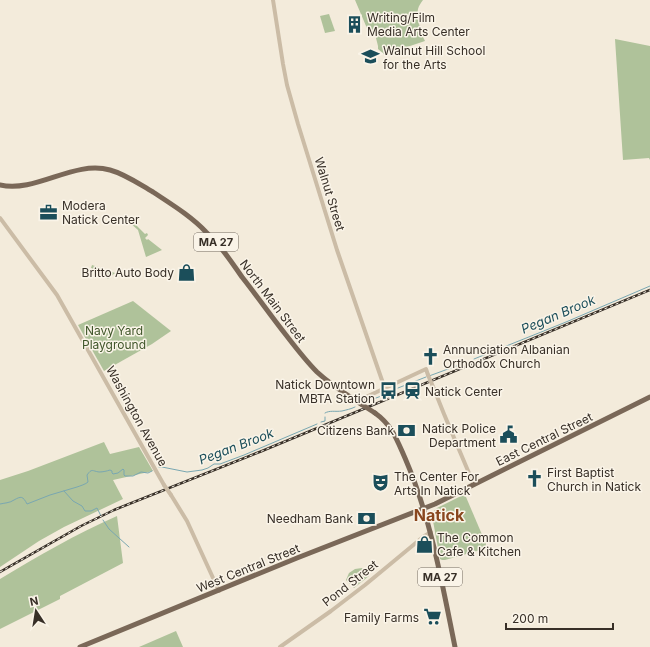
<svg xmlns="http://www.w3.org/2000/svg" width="650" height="647" viewBox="0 0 650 647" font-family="Inter,sans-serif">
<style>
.green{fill:#afc29a}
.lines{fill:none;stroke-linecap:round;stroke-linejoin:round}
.stream{stroke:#79a7b1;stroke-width:1}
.minor{stroke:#cbbca6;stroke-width:4}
.major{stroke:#7a6858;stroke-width:5}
.rail-casing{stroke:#372f27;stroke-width:2.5}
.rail{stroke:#faf4e8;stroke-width:1;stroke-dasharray:3;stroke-linecap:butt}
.minor-bridge{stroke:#cbbca6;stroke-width:4}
.major-bridge{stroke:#7a6858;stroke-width:5}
.labels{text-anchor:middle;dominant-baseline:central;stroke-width:3;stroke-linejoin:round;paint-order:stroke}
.shield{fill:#faf4e8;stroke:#726a61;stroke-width:1}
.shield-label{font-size:11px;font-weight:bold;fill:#372f27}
.poi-label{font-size:12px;fill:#372f27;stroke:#faf4e8;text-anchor:start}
.street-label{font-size:12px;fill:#372f27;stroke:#faf4e8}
.park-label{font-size:12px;fill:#40562a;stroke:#faf4e8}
.water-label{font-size:13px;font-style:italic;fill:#1b4e5a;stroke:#faf4e8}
.district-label{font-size:16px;font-weight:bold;fill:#89461e;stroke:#faf4e8}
</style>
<rect width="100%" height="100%" fill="#f3ebdb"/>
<!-- green -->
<g class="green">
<path d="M355,0h68c-2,3 -4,5 -5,9 -2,7 3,25 7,32l-36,12 -5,1 -6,-5v-3l-2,-8 1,-1 -3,-6 -5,2z"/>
<path d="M329,14l6,17 -10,2 -5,-17z"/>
<path d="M615,39l35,7v114l-1,-2 -26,2z"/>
<path d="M131,220l14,14 2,-1 1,2 -3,3 2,2 1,-1 14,11 -16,7 -8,-27 -9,-8z"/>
<path d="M92,265l23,8 -7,6 -17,-11z"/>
<path d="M133,301l38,30 -19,13 -48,27 -26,-46z"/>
<path d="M104,442l6,12 29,-7 14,24 -40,9 10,19 -59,28 -25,14 -39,26v-87l28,-9z"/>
<path d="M463,495l3,2 20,47 -1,4 -1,1 -39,11h-3l-2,-1 -7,-38 -1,-8 5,-5z"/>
<path d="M117,516l6,47 -63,33v3l-60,30v-50c38,-23 76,-45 117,-63z"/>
<path d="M362,568l7,8 -15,12 -8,-8 3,-7 6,-4z"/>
<path d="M176,631l7,16h-44z"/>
</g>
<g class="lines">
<!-- stream -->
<g class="stream">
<path d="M474,359l92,-37 84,-36"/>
<path d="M429,376l41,-15"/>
<path d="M398,388l28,-11"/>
<path d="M368,401l16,-6"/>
<path d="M325,413c5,-3 10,-1 17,-2 4,-1 9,-2 13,-4"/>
<path d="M321,422l4,-1v-4"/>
<path d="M159,467h3l25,5 15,-2 6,-2 6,-4h6l24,-9 73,-31"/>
<path d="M64,491l9,10 9,5 3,5h6l6,-3 4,8"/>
<path d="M0,504c4,-1 10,-1 14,-4 7,-4 9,-4 13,4l23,-9 27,-8c3,-1 9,-3 11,-5l-1,-7c5,-7 5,-4 12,-3 4,0 8,-1 11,-2l2,1v2l1,1 5,-1 5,-4 1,1v5l1,1h8l8,-4 7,1 4,-2"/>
<path d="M103,520l6,9 20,18"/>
</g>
<!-- minor -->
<g class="minor">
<path d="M273,0l10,64 4,21 11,39 39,126 48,139"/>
<path d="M0,218l57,77 107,190"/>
<path d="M434,389l10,25 30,71"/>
<path d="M360,403l6,-6 60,-28 2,6"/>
<path d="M171,495l16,26 32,70"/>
<path d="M280,647l51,-36 34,-26 58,-48 8,-5"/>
</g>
<!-- major -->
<g class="major">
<path d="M0,185c37,8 73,-25 110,-15 15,4 29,14 43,22 18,12 38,24 53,40 14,13 25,29 36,45 15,19 29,39 44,58 10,13 20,26 31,37 14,13 29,22 44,32"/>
<path d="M375,413c17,12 22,27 30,45 26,60 37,125 50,189"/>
<path d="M80,647l217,-89 138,-54 56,-28 159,-79"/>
</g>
<defs>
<path id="rail" d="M0,572l81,-46 33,-16 148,-59 388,-161"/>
</defs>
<!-- rail casing -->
<use href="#rail" class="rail-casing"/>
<!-- rail -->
<use href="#rail" class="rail"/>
<!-- minor-bridge -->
<g class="minor-bridge">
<path d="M428,375l6,14"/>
<path d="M164,485l7,10"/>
</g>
<!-- major-bridge -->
<path class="major-bridge" d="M361,404l14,9"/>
</g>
<!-- icons -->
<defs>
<symbol id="building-bare" viewBox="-9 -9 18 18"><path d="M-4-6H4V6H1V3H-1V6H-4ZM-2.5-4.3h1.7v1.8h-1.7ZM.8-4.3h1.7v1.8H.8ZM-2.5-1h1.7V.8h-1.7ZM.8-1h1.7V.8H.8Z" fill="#1b4e5a" stroke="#faf4e8" stroke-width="2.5" paint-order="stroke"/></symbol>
<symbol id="school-bare" viewBox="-9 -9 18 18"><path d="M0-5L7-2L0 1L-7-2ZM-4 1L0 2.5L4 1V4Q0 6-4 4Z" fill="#1b4e5a" stroke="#faf4e8" stroke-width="2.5" paint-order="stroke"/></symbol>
<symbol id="office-bare" viewBox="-9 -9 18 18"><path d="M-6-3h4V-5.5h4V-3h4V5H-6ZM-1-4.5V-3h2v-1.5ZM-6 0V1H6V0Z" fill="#1b4e5a" stroke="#faf4e8" stroke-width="2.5" paint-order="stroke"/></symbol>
<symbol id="shop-bare" viewBox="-9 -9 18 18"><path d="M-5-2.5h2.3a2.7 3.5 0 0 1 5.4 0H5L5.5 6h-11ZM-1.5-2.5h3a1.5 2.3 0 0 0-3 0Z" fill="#1b4e5a" stroke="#faf4e8" stroke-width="2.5" paint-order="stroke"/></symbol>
<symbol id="church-bare" viewBox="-9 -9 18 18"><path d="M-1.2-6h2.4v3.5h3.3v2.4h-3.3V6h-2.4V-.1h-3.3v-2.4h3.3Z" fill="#1b4e5a" stroke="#faf4e8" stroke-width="2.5" paint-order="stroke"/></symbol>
<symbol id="bus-bare" viewBox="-9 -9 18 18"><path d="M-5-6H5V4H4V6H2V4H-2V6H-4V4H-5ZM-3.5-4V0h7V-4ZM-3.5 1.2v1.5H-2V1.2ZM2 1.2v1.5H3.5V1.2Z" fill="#1b4e5a" stroke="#faf4e8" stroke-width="2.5" paint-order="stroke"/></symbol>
<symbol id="station-bare" viewBox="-9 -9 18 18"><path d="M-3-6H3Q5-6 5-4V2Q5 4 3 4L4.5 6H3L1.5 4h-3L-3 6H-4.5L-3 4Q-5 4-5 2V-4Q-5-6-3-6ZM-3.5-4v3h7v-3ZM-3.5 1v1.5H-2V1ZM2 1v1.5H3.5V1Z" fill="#1b4e5a" stroke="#faf4e8" stroke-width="2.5" paint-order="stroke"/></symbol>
<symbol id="bank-bare" viewBox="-9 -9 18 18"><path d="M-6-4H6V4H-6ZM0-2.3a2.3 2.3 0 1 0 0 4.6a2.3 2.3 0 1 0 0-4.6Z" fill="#1b4e5a" stroke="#faf4e8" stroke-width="2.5" paint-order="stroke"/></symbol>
<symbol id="civic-bare" viewBox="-9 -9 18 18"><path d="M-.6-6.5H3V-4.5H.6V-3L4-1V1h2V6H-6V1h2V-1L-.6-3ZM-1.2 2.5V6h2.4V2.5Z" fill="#1b4e5a" stroke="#faf4e8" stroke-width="2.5" paint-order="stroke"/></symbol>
<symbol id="theatre-bare" viewBox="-9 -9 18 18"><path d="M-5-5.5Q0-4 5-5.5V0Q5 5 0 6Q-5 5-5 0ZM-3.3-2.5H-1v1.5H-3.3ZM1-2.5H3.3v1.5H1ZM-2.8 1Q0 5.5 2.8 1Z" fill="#1b4e5a" stroke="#faf4e8" stroke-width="2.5" paint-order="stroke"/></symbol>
<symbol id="supermarket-bare" viewBox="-9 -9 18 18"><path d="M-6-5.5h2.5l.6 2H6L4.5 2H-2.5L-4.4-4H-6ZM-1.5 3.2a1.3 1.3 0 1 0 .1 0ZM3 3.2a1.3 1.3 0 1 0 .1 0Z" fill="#1b4e5a" stroke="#faf4e8" stroke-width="2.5" paint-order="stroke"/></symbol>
</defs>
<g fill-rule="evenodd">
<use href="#building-bare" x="342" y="12" width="25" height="25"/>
<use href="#school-bare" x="358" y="44" width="25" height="25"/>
<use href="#office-bare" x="36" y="200" width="25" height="25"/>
<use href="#shop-bare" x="174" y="260" width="25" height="25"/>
<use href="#church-bare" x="418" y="344" width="25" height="25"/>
<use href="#bus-bare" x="376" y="378" width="25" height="25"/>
<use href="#station-bare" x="400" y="378" width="25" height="25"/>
<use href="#bank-bare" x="394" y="418" width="25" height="25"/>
<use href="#civic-bare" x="496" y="422" width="25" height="25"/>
<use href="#church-bare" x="522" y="466" width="25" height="25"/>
<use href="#theatre-bare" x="368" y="470" width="25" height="25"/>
<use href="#bank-bare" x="354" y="506" width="25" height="25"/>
<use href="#shop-bare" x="412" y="532" width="25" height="25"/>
<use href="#supermarket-bare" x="420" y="604" width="25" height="25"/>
</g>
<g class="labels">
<!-- shield labels -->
<g class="shield">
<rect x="194" y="233" width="44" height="18" rx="3"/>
<rect x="418" y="568" width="44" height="18" rx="3"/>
</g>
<g class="shield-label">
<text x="216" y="242">MA 27</text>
<text x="440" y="577">MA 27</text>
</g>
<!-- poi labels -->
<g class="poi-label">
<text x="367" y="17">Writing/Film<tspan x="367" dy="14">Media Arts Center</tspan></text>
<text x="383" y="50">Walnut Hill School<tspan x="383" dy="14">for the Arts</tspan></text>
<text x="62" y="205">Modera<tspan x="62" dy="14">Natick Center</tspan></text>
<text x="174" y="272" text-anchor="end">Britto Auto Body</text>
<text x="443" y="349">Annunciation Albanian<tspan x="443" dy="14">Orthodox Church</tspan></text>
<text x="375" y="384" text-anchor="end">Natick Downtown<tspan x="375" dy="14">MBTA Station</tspan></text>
<text x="425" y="391">Natick Center</text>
<text x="496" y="428" text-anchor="end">Natick Police<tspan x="496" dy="14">Department</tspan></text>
<text x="394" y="430" text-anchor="end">Citizens Bank</text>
<text x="547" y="472">First Baptist<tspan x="547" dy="14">Church in Natick</tspan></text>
<text x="394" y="476">The Center For<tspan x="394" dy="14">Arts In Natick</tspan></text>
<text x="353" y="518" text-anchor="end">Needham Bank</text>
<text x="437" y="537">The Common<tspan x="437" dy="14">Cafe &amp; Kitchen</tspan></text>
<text x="419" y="617" text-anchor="end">Family Farms</text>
</g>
<!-- street labels -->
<g class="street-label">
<text transform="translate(330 194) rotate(73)">Walnut Street</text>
<text transform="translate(273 301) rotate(53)">North Main Street</text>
<text transform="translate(137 416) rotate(61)">Washington Avenue</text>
<text transform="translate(544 439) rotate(-26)">East Central Street</text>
<text transform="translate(248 568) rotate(-22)">West Central Street</text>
<text transform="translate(350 583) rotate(-38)">Pond Street</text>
</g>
<!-- park labels -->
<g class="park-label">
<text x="114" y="330">Navy Yard<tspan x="114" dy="14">Playground</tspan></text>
</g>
<!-- water labels -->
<g class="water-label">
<text transform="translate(558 314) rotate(-23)">Pegan Brook</text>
<text transform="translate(236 446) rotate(-21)">Pegan Brook</text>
</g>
<!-- district labels -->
<g class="district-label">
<text x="439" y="515">Natick</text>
</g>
</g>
<!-- north arrow -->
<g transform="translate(36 611) rotate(348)" stroke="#faf4e8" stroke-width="3" paint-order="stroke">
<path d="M0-3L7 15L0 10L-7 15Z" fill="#372f27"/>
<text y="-6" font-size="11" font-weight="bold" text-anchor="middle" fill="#372f27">N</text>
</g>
<!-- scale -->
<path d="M506 623v6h107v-6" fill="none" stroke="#372f27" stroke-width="2"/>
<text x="512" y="623" font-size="12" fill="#372f27" stroke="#faf4e8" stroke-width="3" paint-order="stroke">200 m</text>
</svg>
